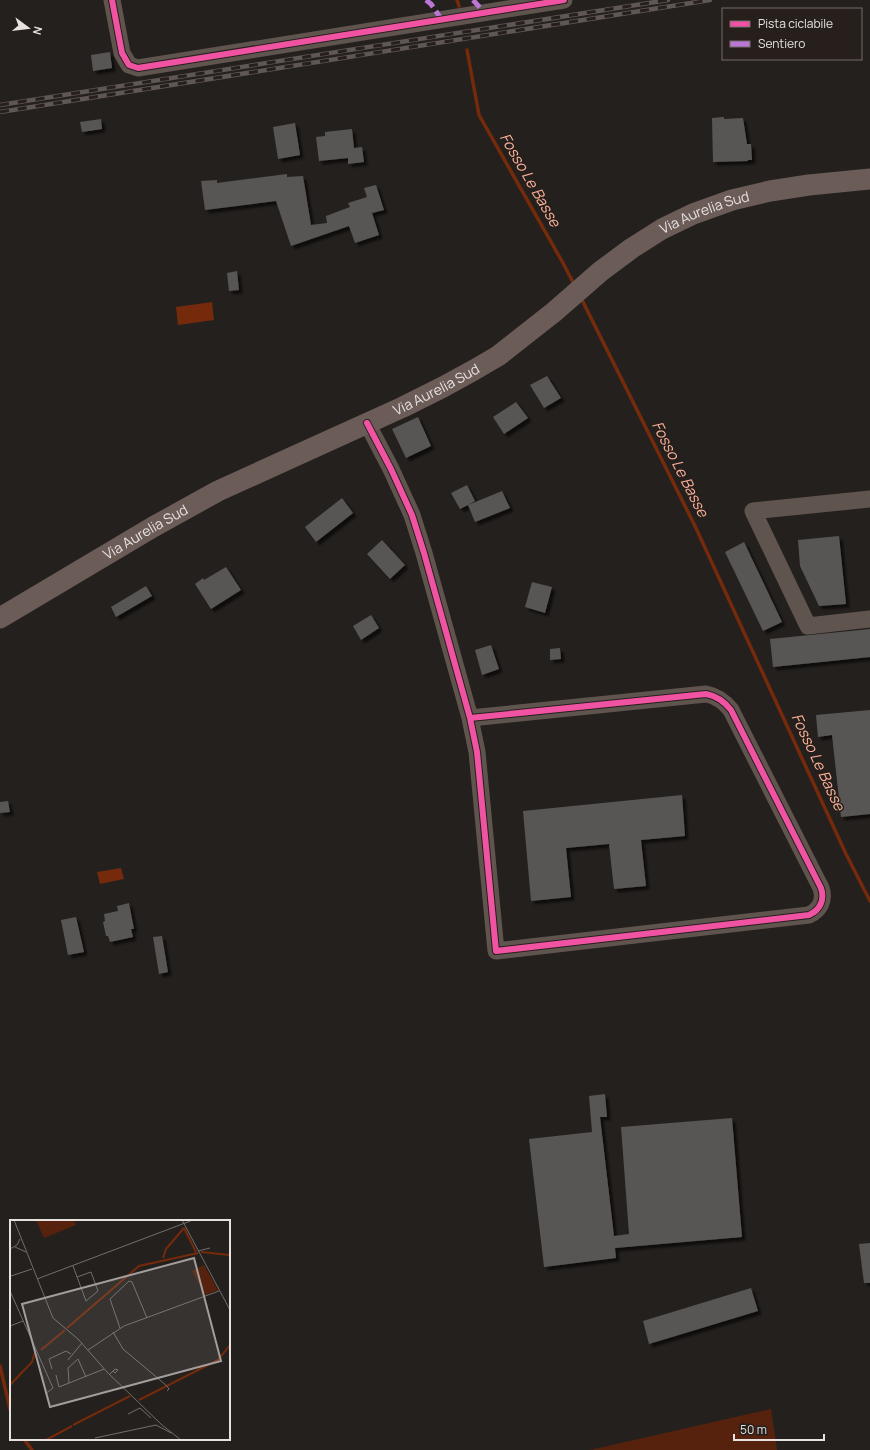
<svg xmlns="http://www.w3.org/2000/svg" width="870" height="1450" viewBox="0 0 870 1450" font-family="Manrope,sans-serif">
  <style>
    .green { fill: #56220e }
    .water { fill: #752a0b }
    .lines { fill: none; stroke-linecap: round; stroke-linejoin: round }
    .stream { stroke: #752a0b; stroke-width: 3.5 }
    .building { fill: #595554; filter: url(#shadow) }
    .minor { stroke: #60544f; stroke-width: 17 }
    .major { stroke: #6b5c58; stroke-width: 21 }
    .rail-casing { stroke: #5e5755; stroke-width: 4.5 }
    .rail { stroke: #261f1c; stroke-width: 3; stroke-dasharray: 9; stroke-linecap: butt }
    .quiet { stroke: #ba77d6; stroke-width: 5; stroke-dasharray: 10 5; stroke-linecap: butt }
    .cycleway-casing { stroke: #261f1c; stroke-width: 8 }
    .cycleway { stroke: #f153a3; stroke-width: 6 }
    .labels { text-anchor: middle; stroke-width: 3; stroke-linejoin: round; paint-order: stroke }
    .street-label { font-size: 14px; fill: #e7e2e0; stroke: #261f1c }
    .water-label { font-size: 15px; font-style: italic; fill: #f8b098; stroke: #261f1c }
    .inset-river { fill: none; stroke: #752a0b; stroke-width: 2 }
    .inset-road { fill: none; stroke: #726e6c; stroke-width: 1 }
    .view { fill: #a39e9c; fill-opacity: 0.15; stroke: #a39e9c; stroke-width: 2 }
    .inset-edge { fill: none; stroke: #e7e2e0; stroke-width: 2 }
  </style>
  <defs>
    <filter id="shadow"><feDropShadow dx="3.5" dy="3.5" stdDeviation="1" flood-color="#0009"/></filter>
  </defs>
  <rect width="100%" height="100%" fill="#24201e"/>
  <path class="green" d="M771,1409L777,1450H590Z"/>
  <g class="water">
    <path d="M212,302L214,320L178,325L176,307Z"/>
    <path d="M121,868L124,879L100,884L97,872Z"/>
  </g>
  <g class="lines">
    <g class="stream">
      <path d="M457,0L459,6"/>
      <path d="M467,50L479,115L563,263L575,286"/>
      <path d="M581,298L695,526L846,854L870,901"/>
      <path d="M0,1366L11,1413"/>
      <path d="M24,1439L32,1450"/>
    </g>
  </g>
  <g class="building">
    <path d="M110,52L112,68L93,71L91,55Z"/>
    <path d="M724,117V119L743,118L747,144H751L752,160H748V161L713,162L712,118Z"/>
    <path d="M101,119L102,129L82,132L80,122Z"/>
    <path d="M295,123L300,155L278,159L273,127Z"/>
    <path d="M352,129L354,148L362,147L364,162L348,164V158L319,161L316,137L325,136V132Z"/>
    <path d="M287,174V177L303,176L311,225L327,223L326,216L350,207L348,203L367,197L364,188L376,185L384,210L372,213L379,235L355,243L349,226L291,246L276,201L205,210L201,181L217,180V183Z"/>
    <path d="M237,271L239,290L229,291L227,273Z"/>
    <path d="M547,376L561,398L544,408L530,385Z"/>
    <path d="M516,402L528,418L504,434L493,417Z"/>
    <path d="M418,417L431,446L406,458L392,429Z"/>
    <path d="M467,485L475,501L468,505L502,491L510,508L475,522L468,505L460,509L451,493Z"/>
    <path d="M342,498L353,513L316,542L305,527Z"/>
    <path d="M839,536L846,604L819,606L800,566L798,540Z"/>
    <path d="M382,540L405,565L390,579L367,554Z"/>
    <path d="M744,542L782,622L763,631L725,552Z"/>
    <path d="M226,567L241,590L211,609L195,584L203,578L204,580Z"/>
    <path d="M532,582L552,587L545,613L525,607Z"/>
    <path d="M146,586L152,596L116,617L111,607Z"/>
    <path d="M371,615L379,628L361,640L353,626Z"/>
    <path d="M870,629V657L773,667L770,639Z"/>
    <path d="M491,645L499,669L482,675L475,650Z"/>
    <path d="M560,648L561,659L550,660V649Z"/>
    <path d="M870,710V814L841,817L832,735L818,737L816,715Z"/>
    <path d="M682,795L685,836L641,840L646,886L614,889L609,844L566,848L571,897L531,901L523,811Z"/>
    <path d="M8,801L10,812L0,813V802Z"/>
    <path d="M129,903L134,929H131L133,937L110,942L108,936H106L103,922L105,921L104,914L118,911L117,906Z"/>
    <path d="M76,917L84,952L68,955L61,920Z"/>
    <path d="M162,936L168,972L159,974L153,937Z"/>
    <path d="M605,1094L607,1117H600L614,1236L629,1234L621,1127L732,1118L742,1237L615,1248L616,1258L544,1267L529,1139L592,1132L589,1096Z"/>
    <path d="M870,1243V1283H864L859,1244Z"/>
    <path d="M751,1288L758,1311L649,1344L643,1321Z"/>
  </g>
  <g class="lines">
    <g class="minor">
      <path d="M112,0L122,53L129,65L138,68L564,0"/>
      <path d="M367,423L391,469L412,515L424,553L470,718L477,752L496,951L809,915C820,910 825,900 821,888L731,710C724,701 717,696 706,694L470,718"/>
      <path d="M870,499L753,511L808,626L870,619"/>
    </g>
    <path class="major" id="s1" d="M0,618L153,527L218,491L403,407L443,387L474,370L498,356L554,312L601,271L632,248L662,229L693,214L732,200L770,191L809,185L870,179"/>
    <g class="rail-casing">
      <g id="rail">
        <path d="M0,105L668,0"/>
        <path d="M0,112L710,0"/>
      </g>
    </g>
    <use href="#rail" class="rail"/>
    <g class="quiet">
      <path d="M426,0L431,4L442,20"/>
      <path d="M473,0L485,13"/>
    </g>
    <g class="cycleway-casing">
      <g id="cycleway">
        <path d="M112,0L122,53L129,65L138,68L564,0"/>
        <path d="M367,423L391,469L412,515L424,553L470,718L477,752L496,951L809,915C820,910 825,900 821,888L731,710C724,701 717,696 706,694L470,718"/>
      </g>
    </g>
    <use href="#cycleway" class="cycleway"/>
  </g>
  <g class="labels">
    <g class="street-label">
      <text dy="5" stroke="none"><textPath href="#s1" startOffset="817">Via Aurelia Sud</textPath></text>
      <text dy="5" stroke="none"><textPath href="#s1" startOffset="493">Via Aurelia Sud</textPath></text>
      <text dy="5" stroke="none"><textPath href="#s1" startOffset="169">Via Aurelia Sud</textPath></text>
    </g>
    <g class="water-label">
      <text transform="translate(530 180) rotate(60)" y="5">Fosso Le Basse</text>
      <text transform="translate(680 469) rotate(63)" y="5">Fosso Le Basse</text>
      <text transform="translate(818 762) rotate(65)" y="5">Fosso Le Basse</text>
    </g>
  </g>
  <g transform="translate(10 1220)">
    <rect width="220" height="220" fill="#24201e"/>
    <path d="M26,0H64L66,5L34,18ZM194,45L208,70L195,75L182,51Z" fill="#56220e"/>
    <path class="inset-river" d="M174,8L186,32M191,32L220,35M153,38L156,29L174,8M57,108L129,46L188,33M31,130L55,110M0,165L22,142L25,132M129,180L208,140L220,125M63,205L120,176M36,220L62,206"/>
    <path class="inset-road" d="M4,0L43,98L68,119L97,152L152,205L171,220M172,0L220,90M5,27L16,32M0,29L7,25L10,19M188,31L200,28M63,46L76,81L88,71L81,52L67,57M1,56L22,49M27,59L183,0M0,71L43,168L35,174M0,106L13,101M110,108L100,79L119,61L122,62L137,98M103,112L113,129L157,166L159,169L157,171M78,130L114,106L209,71M58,140L72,123M42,149L39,139L56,131L61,134M100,154L105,149L108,150L105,153L103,151M46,155L49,167L94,149M59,163L58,148L68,139L76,157M118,194L130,188L141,198M85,218L146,205L161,213"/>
    <path class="view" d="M184,38L211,141L40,187L12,84Z"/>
    <rect width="220" height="220" class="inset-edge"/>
  </g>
  <rect x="722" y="8" width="140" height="52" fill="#261f1c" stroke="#736d6a"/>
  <rect x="730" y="21" width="20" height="6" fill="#f153a3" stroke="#736d6a"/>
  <text x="758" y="28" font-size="12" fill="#e7e2e0">Pista ciclabile</text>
  <rect x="730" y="41" width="20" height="6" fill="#ba77d6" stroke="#736d6a"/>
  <text x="758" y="48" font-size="12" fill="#e7e2e0">Sentiero</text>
  <g transform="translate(28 28) rotate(105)" stroke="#261f1c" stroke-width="3" paint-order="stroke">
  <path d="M0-3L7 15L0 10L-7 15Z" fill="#e7e2e0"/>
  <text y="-6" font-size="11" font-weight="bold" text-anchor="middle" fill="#e7e2e0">N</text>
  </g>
  <path d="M734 1434v6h90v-6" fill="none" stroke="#e7e2e0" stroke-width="2"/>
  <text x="740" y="1434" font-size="12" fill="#e7e2e0" stroke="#261f1c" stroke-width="3" paint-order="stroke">50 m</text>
</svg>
